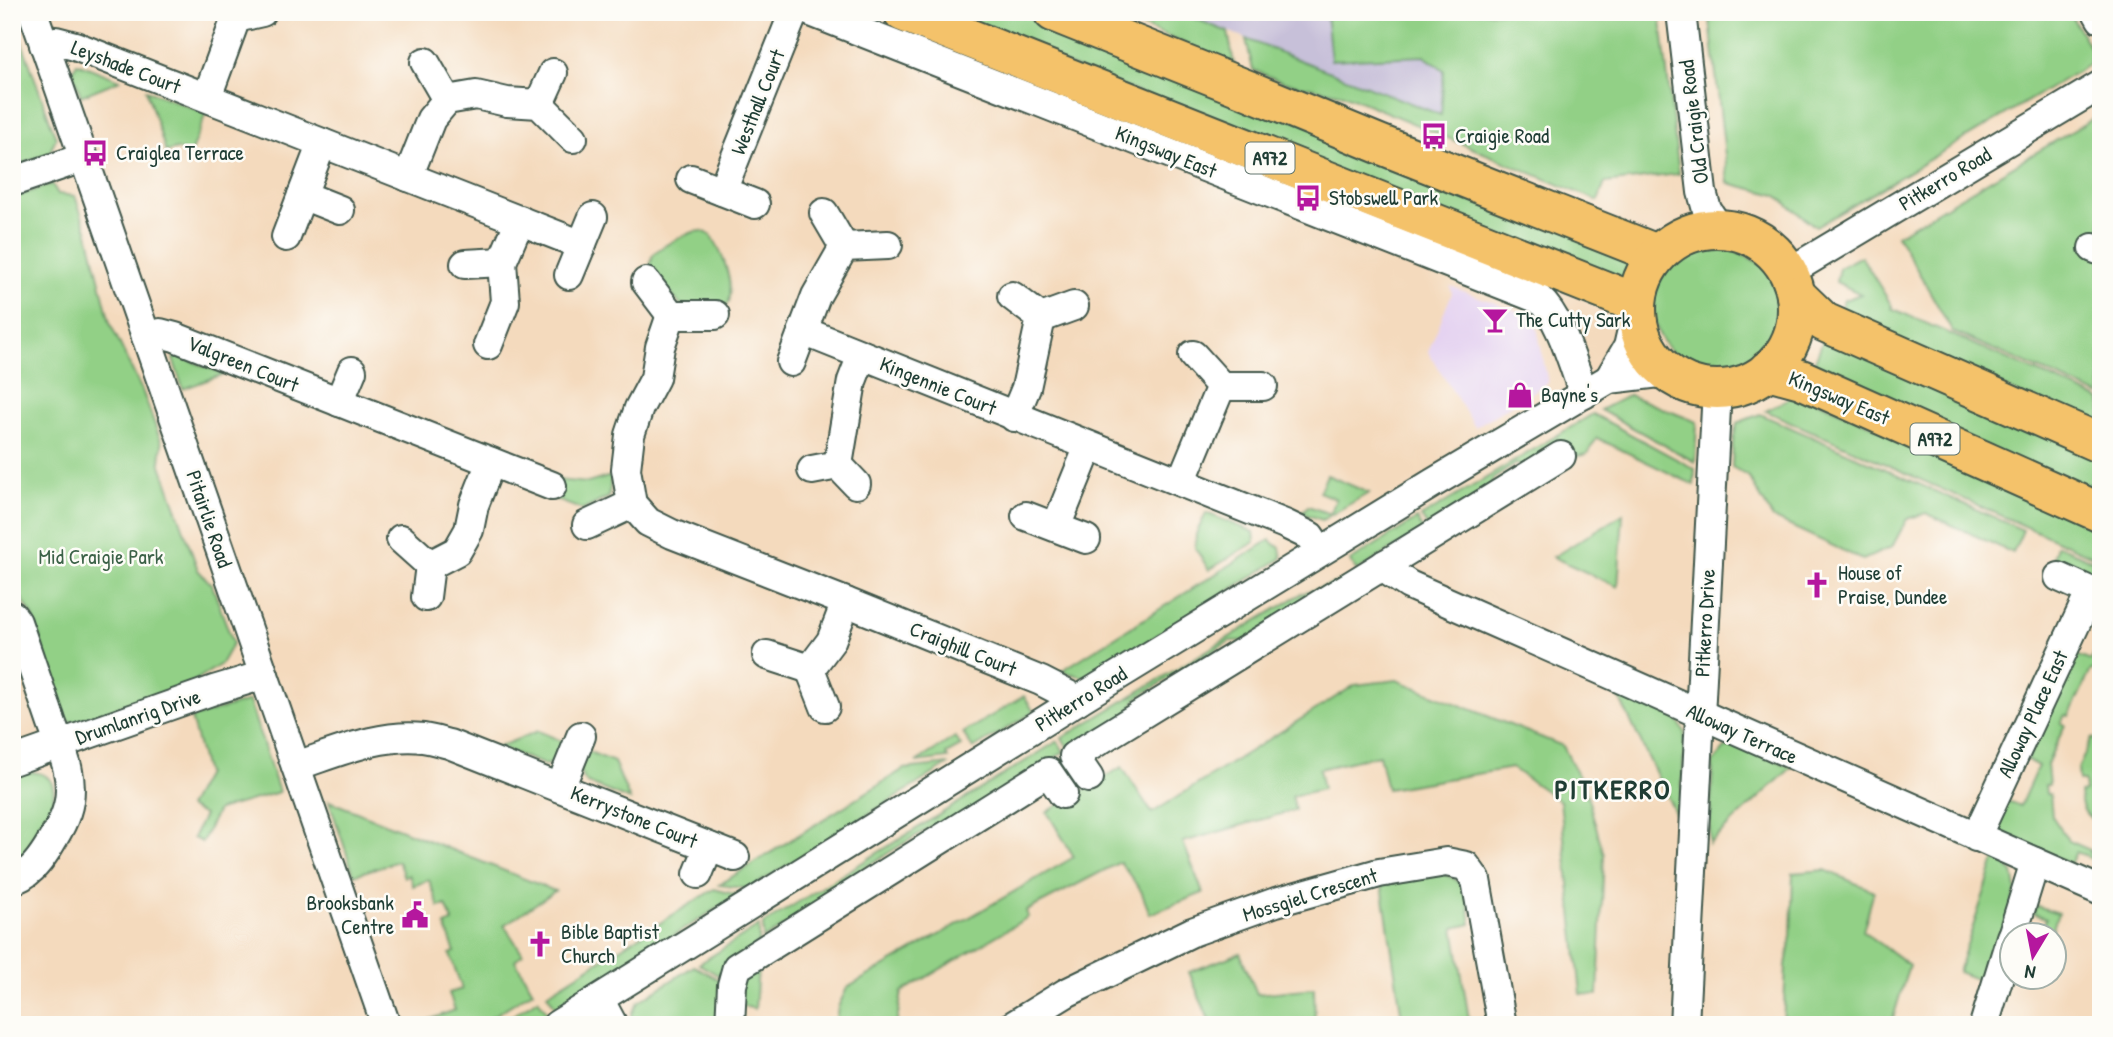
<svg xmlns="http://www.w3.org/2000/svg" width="2113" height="1037" viewBox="0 0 2113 1037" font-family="'Patrick Hand',sans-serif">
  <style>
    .built { fill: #e5d3f1 }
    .industrial { fill: #c7c0d9 }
    .green { fill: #92d086; stroke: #58865d; stroke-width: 2 }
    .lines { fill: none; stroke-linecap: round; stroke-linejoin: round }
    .minor-casing { stroke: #3f5549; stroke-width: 32 }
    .highway-casing { stroke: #3f5549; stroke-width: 42 }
    .minor { stroke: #fff; stroke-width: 28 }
    .highway { stroke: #f4c26a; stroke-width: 38 }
    .labels { text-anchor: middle; stroke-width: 5; stroke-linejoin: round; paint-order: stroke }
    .shield { fill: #fdfcf7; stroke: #62766e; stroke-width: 2 }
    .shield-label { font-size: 19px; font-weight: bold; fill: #1f3d34 }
    .street-label { font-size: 21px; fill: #1f3d34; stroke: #fdfcf7 }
    .poi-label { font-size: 21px; fill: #1f3d34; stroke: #fdfcf7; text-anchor: start }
    .park-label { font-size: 21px; fill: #3c6248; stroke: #fdfcf7 }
    .district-label { font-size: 28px; font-weight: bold; letter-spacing: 2px; fill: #1f3d34; stroke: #fdfcf7 }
  </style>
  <rect width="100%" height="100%" fill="#fdfcf7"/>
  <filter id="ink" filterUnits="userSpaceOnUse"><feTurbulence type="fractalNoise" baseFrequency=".0143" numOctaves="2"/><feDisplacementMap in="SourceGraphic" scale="14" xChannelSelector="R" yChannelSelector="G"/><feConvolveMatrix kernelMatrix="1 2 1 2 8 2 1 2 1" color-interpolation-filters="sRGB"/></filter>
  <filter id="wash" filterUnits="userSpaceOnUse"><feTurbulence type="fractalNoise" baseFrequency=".00686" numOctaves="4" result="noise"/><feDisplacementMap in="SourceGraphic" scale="28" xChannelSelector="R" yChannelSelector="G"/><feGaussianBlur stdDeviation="1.57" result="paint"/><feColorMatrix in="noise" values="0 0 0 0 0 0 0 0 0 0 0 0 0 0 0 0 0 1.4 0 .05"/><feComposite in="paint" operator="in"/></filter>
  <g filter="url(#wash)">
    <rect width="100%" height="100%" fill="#f4dabd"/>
    <path class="built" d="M1450,286L1535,318L1548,383L1475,427L1428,352L1452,293Z"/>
    <path class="industrial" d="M1179,12H1326L1331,60L1424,56L1445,70L1441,115Z"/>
    <g class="green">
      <path d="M936,12H1024L1635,255L1623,285Z"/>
      <path d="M1147,12H1179L1228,32L1234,64L1134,23Z"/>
      <path d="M1326,12H1660L1679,174L1605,183L1598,201L1343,94L1283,82L1253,70L1246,39L1441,115L1444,70L1424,56L1331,60Z"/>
      <path d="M1709,12H2069L2092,51L2090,64L1816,227L1776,195L1728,183Z"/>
      <path d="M12,14L56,138L49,154L12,167Z"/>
      <path d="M77,63L120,80L81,96L72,71Z"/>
      <path d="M146,90L206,113L190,154L177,149L166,152Z"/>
      <path d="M2101,114V396L1953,332L1897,235Z"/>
      <path d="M52,184L58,194L75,196L88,233L110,323L143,393L162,444L160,462L198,570L212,585L233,643L221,664L193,682L74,722L66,721L33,616L20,596L12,592V198Z"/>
      <path d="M697,231C699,231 705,232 707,233C721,241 736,290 728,304L723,307L681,305L650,272C650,266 650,259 654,254C661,246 686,234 697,231Z"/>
      <path d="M1719,245C1732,250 1756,259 1767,269C1789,289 1778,334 1759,352C1748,362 1735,368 1721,369C1640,375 1623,253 1719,245Z"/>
      <path d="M1861,256L1892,306L1891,308L2101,400V430L1839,314L1844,300L1861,294L1836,282L1839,268Z"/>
      <path d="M1825,335L2101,457V498L1812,369Z"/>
      <path d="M177,355L224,374L183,389L173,359Z"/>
      <path d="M1798,393L2101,526V560L1766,411Z"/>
      <path d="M1629,395L1697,422L1695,462L1600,410Z"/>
      <path d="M1593,414L1695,469L1694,485L1597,438L1587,454L1525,467L1516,464L1493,479L1490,489L1428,527L1421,517Z"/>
      <path d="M1760,414L2023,530L2013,553L1926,513L1907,519L1892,547L1863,560L1773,518L1748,476L1732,467L1733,440L1737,423Z"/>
      <path d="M1327,475L1369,493L1322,520L1301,513L1308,506L1330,514L1336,499L1319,492Z"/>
      <path d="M611,476L609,497L583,510L551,498L557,480L588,483Z"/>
      <path d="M1206,513L1254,532L1255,542L1209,570L1195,548L1196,534Z"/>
      <path d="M1623,514L1618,587L1553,557Z"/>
      <path d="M1417,519L1423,530L1357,571L1350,561Z"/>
      <path d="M1270,540L1280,548L1282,558L1088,678L1061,671Z"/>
      <path d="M2057,545L2101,564V586L2050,571Z"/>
      <path d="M1342,581L1244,641H1230L1137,698L1127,715L1069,749L1062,738L1301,594Z"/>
      <path d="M2101,639V664L2094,670H2091L2069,716L2065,715L2061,723L2065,725L2047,764L2049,785H2045L2046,794H2050L2052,816L2060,828L2069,841L2090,850L2089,853L2096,856L2098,853L2101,855V863L2076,852L2070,864L2001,834L1998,824L2008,801L2020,806L2038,766L2027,760L2076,655L2091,661Z"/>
      <path d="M1397,680L1563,746L1586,791L1604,855L1598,995L1581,994L1560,801L1512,768L1387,789L1379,755L1319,769L1323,789L1292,796L1295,810L1183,842L1203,893L1150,914L1141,891L1120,862L1026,911L1028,917L902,992L896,1025H835L838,1007L847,988L1074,857L1047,812L1122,767L1152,813L1355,685Z"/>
      <path d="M1615,689L1673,714L1685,732L1680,823Z"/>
      <path d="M1024,696L1034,712L973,749L963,733Z"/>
      <path d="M249,701L279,792L218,810L202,842L193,838L204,815L188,807L206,774L191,718Z"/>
      <path d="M538,731L567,743L559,762L545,765L498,747Z"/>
      <path d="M2101,731V824C2085,817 2081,809 2080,793L2085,792L2084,781H2079L2078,769L2092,738L2097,740Z"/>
      <path d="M955,737L961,746L946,754L948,758L916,762Z"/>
      <path d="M1058,741L1064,752L953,822L937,823L846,879L836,895L763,939V924Z"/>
      <path d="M1741,745L1792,767L1709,844L1713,762L1725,748Z"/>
      <path d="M587,751L614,762L630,800L587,783L579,771Z"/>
      <path d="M949,764L749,889L719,885L904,769Z"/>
      <path d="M28,772C83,771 36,849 12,863V776Z"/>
      <path d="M329,801L555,891L504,925L523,954L515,960L533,991L479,1025H416L455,1010L449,993L462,989L450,954L455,952L445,925L453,922L446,905L439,907L429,880L413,886L409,875L404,877L398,861L354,875Z"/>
      <path d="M1996,857L2013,872L2016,890L1986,983L1958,972Z"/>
      <path d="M1825,870L1874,891L1863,931L1909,965L1891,1025H1783L1786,965L1791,936L1793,873Z"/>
      <path d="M1444,874C1471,883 1467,900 1471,924L1454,928L1470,1025H1403L1382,885Z"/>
      <path d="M714,889L738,895L557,1009L547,994Z"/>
      <path d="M2036,906L2058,913L2051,935H2041L2046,918L2034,914Z"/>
      <path d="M759,926V942L725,979L699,964Z"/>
      <path d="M1240,953L1257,994L1314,988L1315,1025H1206L1210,1022L1189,972Z"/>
      <path d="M694,966L725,983L723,1025H632V1014L638,1002Z"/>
      <path d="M758,968L755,1009L740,1005L741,976Z"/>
      <path d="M538,999L548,1014L531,1025H498Z"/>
    </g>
  </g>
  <g filter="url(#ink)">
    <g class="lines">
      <g class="minor-casing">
        <g id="minor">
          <path d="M33,12L386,1025"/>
          <path d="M811,12L1539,299C1561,318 1573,366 1584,394"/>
          <path d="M1681,12L1702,192L1707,210L1719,228"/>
          <path d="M2097,12L2101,19"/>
          <path d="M44,45L56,41L75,46L582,245"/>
          <path d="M425,62L447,100"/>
          <path d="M207,97L236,18L262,12"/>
          <path d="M539,104L553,73"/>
          <path d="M408,177L431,119L447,100L476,95L507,102L539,104L573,138"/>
          <path d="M691,179L755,204"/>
          <path d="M12,182L82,158"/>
          <path d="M722,191L794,12"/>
          <path d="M302,195L340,210"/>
          <path d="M824,213L844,247"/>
          <path d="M286,237L322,143"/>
          <path d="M2093,248L2101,251"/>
          <path d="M465,264L502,262"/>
          <path d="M1789,272L2101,85"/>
          <path d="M569,275L593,217"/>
          <path d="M646,282L671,315"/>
          <path d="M1012,296L1041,318L1026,388L1014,417"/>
          <path d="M715,315H671L660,347L655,378L639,408L630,435L626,469L632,504L648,522L672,534L846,602L1041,681L1078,700"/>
          <path d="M1041,318L1074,306"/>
          <path d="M803,331L1285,524L1310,536L1320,551"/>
          <path d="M146,337L160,333L175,337L552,486"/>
          <path d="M488,345L505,302L502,262L520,220"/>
          <path d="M791,362L816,296L844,247L888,245"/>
          <path d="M1609,379L1628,347L1636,312"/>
          <path d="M1221,386H1263"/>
          <path d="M339,402L352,371"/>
          <path d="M838,465L852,381L862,355"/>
          <path d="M812,470L838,465L856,484"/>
          <path d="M1181,482L1221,386L1193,355"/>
          <path d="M1026,516L1086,539"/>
          <path d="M587,525L632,504"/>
          <path d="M1056,527L1089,446"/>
          <path d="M401,539L430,565L457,551L469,530L474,505L491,462"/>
          <path d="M1385,564L1391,573L1409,585L2035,862L2012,936"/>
          <path d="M2059,577L2101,596"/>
          <path d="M426,597L430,565"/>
          <path d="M12,615L17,622C28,654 39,686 50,718C59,746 74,771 69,801C66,819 56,834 47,849C38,863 28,876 12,880"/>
          <path d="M767,655L810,669"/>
          <path d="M825,707L810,669L831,641L846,602"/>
          <path d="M12,761L214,690L264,675"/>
          <path d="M296,766C336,753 380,733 423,738C431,739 441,742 449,744L735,857"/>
          <path d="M1089,778L1074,756L1561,456"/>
          <path d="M560,788L581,736"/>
          <path d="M1976,837L2091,591"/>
          <path d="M2035,862L2101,891"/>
          <path d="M698,874L709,847"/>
          <path d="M599,999L613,1025"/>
          <path d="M557,1025L1078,700L1433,483L1609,379L1668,372"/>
          <path d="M730,1025L732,985L737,967L1048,772L1063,794"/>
          <path d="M1014,1025L1066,993L1192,932L1276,902L1379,873L1446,862L1466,866L1476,880L1502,1025"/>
          <path d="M1684,1025L1717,389"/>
          <path d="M1984,1025L2011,937"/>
        </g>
      </g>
      <g class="highway-casing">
        <g id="highway">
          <path d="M903,12L1636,303"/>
          <path d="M1053,12L1248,90L1379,144L1657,254"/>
          <circle cx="1717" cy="309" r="80"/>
          <path d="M1796,295L1824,322L2101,444"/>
          <path d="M1768,370L1801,379L2101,513"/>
        </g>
      </g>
      <use href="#minor" class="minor"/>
      <use href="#highway" class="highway"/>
    </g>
  </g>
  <defs>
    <g id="bus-bare" transform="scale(2.1)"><path d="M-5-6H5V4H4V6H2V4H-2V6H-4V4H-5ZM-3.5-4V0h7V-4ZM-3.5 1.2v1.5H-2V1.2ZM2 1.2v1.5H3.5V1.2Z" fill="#b5179e" stroke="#fdfcf7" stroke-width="2.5" paint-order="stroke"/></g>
    <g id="bar-bare" transform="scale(2.1)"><path d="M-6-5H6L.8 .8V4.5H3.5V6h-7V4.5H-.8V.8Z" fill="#b5179e" stroke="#fdfcf7" stroke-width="2.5" paint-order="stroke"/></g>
    <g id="shop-bare" transform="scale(2.1)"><path d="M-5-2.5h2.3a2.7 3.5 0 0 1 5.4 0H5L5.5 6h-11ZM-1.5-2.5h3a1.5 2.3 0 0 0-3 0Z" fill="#b5179e" stroke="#fdfcf7" stroke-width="2.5" paint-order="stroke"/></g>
    <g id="church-bare" transform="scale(2.1)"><path d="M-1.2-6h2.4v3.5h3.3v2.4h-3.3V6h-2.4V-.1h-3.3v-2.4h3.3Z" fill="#b5179e" stroke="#fdfcf7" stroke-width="2.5" paint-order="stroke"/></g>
    <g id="civic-bare" transform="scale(2.1)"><path d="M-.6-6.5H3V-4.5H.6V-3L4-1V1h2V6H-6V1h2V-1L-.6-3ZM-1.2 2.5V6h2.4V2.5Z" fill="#b5179e" stroke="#fdfcf7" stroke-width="2.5" paint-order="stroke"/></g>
  </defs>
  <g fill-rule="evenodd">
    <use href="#bus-bare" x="1434" y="136"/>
    <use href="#bus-bare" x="95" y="153"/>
    <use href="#bus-bare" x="1308" y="198"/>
    <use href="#bar-bare" x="1495" y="320"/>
    <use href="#shop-bare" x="1520" y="395"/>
    <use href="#church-bare" x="1817" y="585"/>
    <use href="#civic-bare" x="415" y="915"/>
    <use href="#church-bare" x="540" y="944"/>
  </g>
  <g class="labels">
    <g class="shield">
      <rect x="1245.5" y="142.5" width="49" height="31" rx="5"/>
      <rect x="1910.5" y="423.5" width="49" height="31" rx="5"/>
    </g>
    <g class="shield-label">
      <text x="1270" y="165">A972</text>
      <text x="1935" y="446">A972</text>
    </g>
    <g class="street-label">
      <text transform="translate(126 67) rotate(21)" y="7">Leyshade Court</text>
      <text transform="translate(758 102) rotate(-68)" y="7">Westhall Court</text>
      <text transform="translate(1694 122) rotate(-97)" y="7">Old Craigie Road</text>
      <text transform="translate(1166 152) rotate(22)" y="7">Kingsway East</text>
      <text transform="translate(1945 179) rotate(-31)" y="7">Pitkerro Road</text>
      <text transform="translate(243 364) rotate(22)" y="7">Valgreen Court</text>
      <text transform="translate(938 386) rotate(22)" y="7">Kingennie Court</text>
      <text transform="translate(1839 398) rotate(23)" y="7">Kingsway East</text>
      <text transform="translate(209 519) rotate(71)" y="7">Pitairlie Road</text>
      <text transform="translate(1705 623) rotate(-87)" y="7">Pitkerro Drive</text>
      <text transform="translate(963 649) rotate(22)" y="7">Craighill Court</text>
      <text transform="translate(1081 699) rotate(-32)" y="7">Pitkerro Road</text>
      <text transform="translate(2033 714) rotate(-65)" y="7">Alloway Place East</text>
      <text transform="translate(138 717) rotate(-19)" y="7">Drumlanrig Drive</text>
      <text transform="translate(1742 734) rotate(24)" y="7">Alloway Terrace</text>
      <text transform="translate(634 817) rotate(22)" y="7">Kerrystone Court</text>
      <text transform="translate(1310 895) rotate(-17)" y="7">Mossgiel Crescent</text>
    </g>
    <g class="poi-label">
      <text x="1455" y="143">Craigie Road</text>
      <text x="116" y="160">Craiglea Terrace</text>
      <text x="1329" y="205">Stobswell Park</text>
      <text x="1516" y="327">The Cutty Sark</text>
      <text x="1541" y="402">Bayne's</text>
      <text x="1838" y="580">House of<tspan x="1838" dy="24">Praise, Dundee</tspan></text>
      <text x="394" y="910" text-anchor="end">Brooksbank<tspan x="394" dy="24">Centre</tspan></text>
      <text x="561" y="939">Bible Baptist<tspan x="561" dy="24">Church</tspan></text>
    </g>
    <g class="park-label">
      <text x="101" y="564">Mid Craigie Park</text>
    </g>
    <g class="district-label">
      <text x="1613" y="799">PITKERRO</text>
    </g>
  </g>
  <rect width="2113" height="1037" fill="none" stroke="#fdfcf7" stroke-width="42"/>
  <g transform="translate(2033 956) rotate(190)"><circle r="33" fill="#fdfcf7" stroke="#a4b0a9" stroke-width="2"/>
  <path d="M0-5L12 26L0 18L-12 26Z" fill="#b5179e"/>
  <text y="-10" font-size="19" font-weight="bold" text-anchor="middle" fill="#1f3d34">N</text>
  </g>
</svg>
